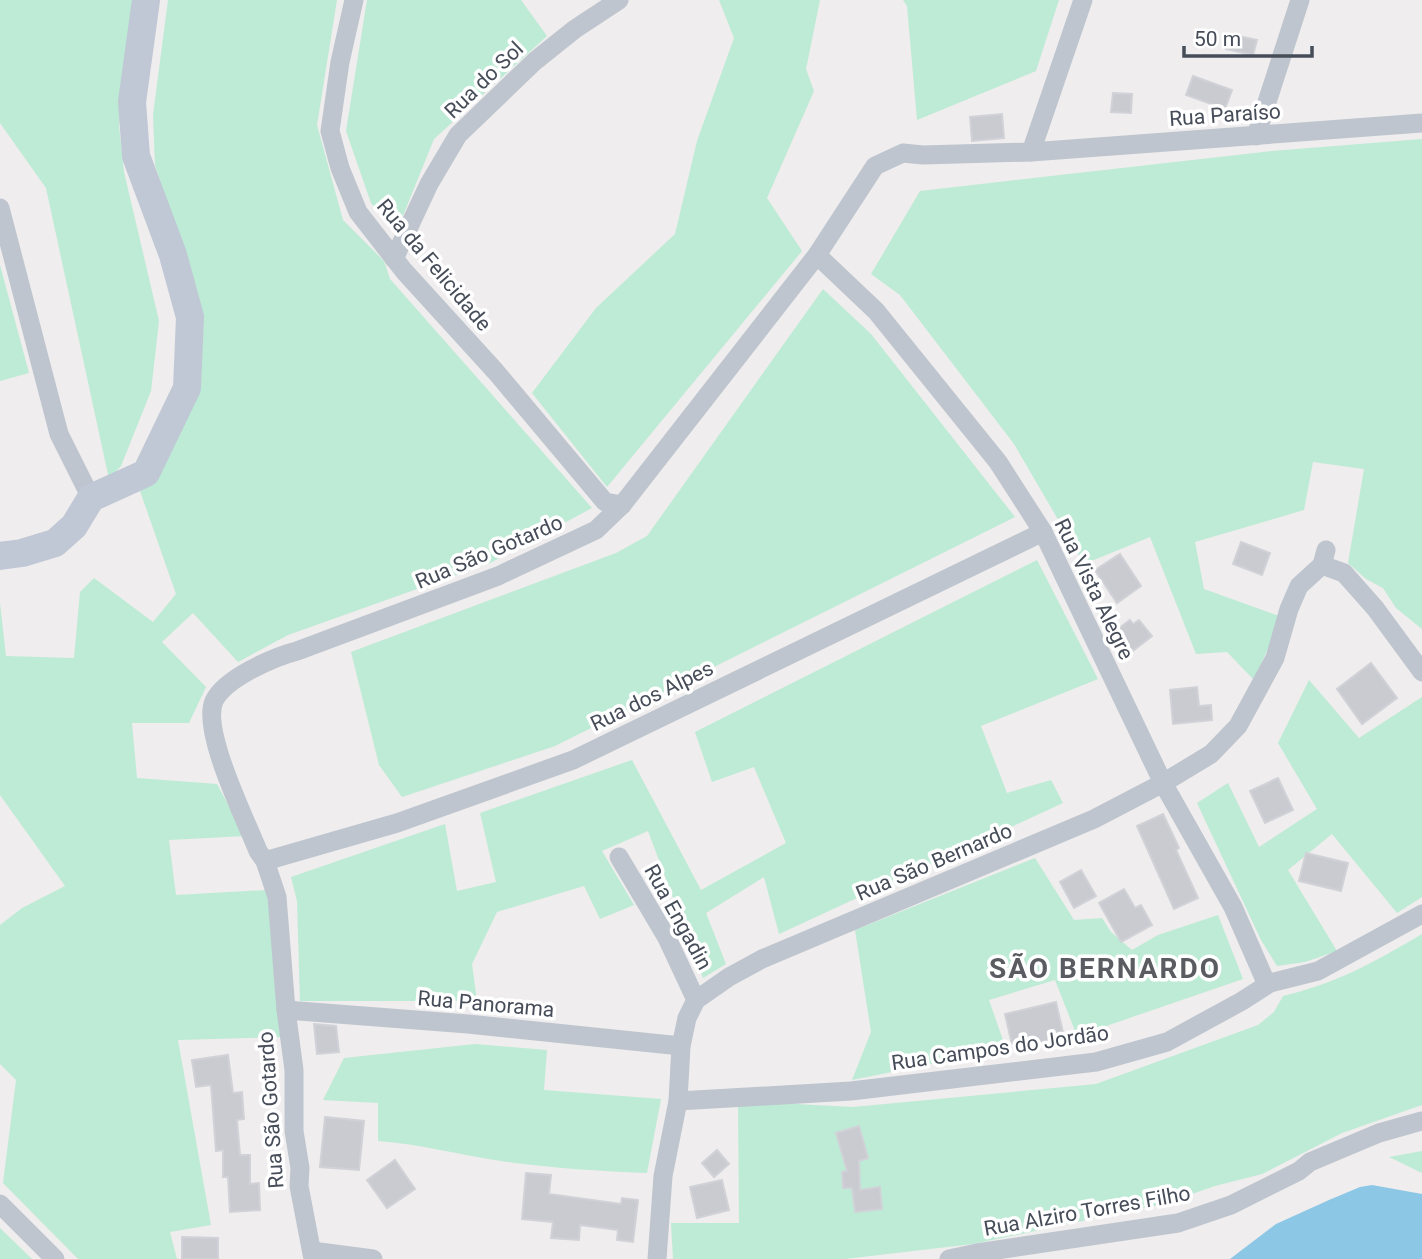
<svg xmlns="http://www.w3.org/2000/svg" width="1422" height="1259" viewBox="0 0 1422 1259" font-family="Roboto,sans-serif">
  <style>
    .green { fill: #bdebd5 }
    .water { fill: #8cc7e6 }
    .building { fill: #cacbd1; stroke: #d1d2d8; stroke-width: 2 }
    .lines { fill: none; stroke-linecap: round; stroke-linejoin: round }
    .street { stroke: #bec5ce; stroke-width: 19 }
    .secondary { stroke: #c0c7d5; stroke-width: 28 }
    .labels { text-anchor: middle; stroke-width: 7; stroke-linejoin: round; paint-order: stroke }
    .street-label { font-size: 21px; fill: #464d59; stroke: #fff }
    .district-label { font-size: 28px; font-weight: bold; letter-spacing: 2px; fill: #5a5c61; stroke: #fff }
  </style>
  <rect width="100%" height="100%" fill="#efeded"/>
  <g class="green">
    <path d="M0,0H136L119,126L124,172L159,321L151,391L121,466L109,479L46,188L0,123Z"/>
    <path d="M168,0H337L317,125L343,220L384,261L390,279L592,508L490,563L288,635L238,662L193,613L162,642L206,687L189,723H132L137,778L217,784L245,836L169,840L176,895L267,890L282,1037L178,1040L211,1225L170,1232L177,1259H78L3,1183L16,1080L0,1064V925L22,908L65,886L0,795V603L6,656L74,658L80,592L94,578L153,622L176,594L140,491L195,391L182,248L155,165L153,115Z"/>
    <path d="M367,0H521L547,36L434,139L396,233L371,203L346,131Z"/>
    <path d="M719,0H820L806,69L814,91L767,198L802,251L607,487L532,393L596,308L675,234L697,141L734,38Z"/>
    <path d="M903,0H1059L1036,71L917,120L907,6Z"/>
    <path d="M1422,139V629L1396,608L1383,588L1366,579L1348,563L1364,469L1313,462L1304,510L1195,542L1204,589L1282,617L1254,680L1227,652L1196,654L1150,537L1084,564L1014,444L900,295L871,274L920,191L1272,151Z"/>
    <path d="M0,265L29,373L0,381Z"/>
    <path d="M823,289L871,334L1015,517L555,746L402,797L379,765L351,652L616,553L647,536Z"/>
    <path d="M1037,560L1098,679L981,726L1007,793L1051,780L1063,803L779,934L764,877L706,913L726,964L703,978L648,831L602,851L634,905L600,919L584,886L497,912L472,964L477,1001H300L297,901L291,877L445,824L457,891L496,882L480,813L632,760L701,890L786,843L754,767L712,782L695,732Z"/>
    <path d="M1309,680L1359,738L1422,697V897L1397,913L1332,834L1288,870L1337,951L1305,962L1277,966L1261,940L1197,803L1228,783L1259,847L1317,809L1278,743Z"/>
    <path d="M1035,858L1074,920L1102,918L1111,932L1132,950L1158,935L1218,915L1243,979L1077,1036L1055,980L989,1000L1006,1049L852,1080L871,1032L855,930Z"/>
    <path d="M1422,934V1105L1342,1133L1262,1174L1215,1186L1163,1204L973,1244L845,1259H673L671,1223H739L738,1101L853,1107L1096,1084L1258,1025L1274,1012L1283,996C1338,983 1374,962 1422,934Z"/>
    <path d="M475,1044L547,1050L544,1090L661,1099L647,1173C598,1171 550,1168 501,1161C460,1155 420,1144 378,1141V1103L323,1100L344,1058Z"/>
    <path d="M1422,1151V1173L1389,1157Z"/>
    <path d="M0,1228L32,1259H0Z"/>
  </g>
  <path class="water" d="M1372,1185L1422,1194V1259H1230L1276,1224L1329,1200L1360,1187Z"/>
  <g class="building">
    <path d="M1229,34L1257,40L1253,55L1226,49Z"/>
    <path d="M1193,76L1232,90L1225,109L1186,95Z"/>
    <path d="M1113,93L1132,94L1131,113L1111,112Z"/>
    <path d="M1002,114L1004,138L972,141L970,117Z"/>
    <path d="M1241,542L1270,553L1262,575L1233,564Z"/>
    <path d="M1120,554L1141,586L1117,603L1095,570Z"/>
    <path d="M1130,620L1133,624L1139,620L1152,636L1130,653L1114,632Z"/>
    <path d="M1371,663L1397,698L1362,724L1337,689Z"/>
    <path d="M1197,687L1199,706L1211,705L1212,720L1173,724L1170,690Z"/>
    <path d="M1278,778L1293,810L1265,823L1250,791Z"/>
    <path d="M1163,814L1179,848L1176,850L1198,898L1174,909L1137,826Z"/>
    <path d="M1306,853L1348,863L1341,891L1299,881Z"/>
    <path d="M1081,870L1096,896L1074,908L1060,882Z"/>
    <path d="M1124,889L1135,908L1141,905L1152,925L1121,942L1099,903Z"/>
    <path d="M1056,1002L1064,1037L1013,1049L1005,1014Z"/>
    <path d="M314,1024L336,1026L339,1052L317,1054Z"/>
    <path d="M228,1055L233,1093L242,1092L244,1119L237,1120L240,1155H250V1184L259,1183L260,1210L230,1212L228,1177H223V1150L216,1151L211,1085L196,1087L192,1060Z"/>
    <path d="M325,1117L364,1121L359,1170L320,1167Z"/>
    <path d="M859,1126L868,1158L859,1161L860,1190L880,1187L882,1209L855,1212L852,1188H843L842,1172L847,1171L836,1133Z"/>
    <path d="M717,1150L729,1164L714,1177L702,1163Z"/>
    <path d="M395,1160L415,1189L387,1208L367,1180Z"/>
    <path d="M526,1173L551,1175L549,1194L621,1204L622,1198L638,1200L633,1242L617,1240L618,1230L580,1225L579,1240L551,1238L553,1222L522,1219Z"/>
    <path d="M722,1180L729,1210L697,1218L690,1187Z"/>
    <path d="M182,1237L218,1238V1259H182Z"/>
  </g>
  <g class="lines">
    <g class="street">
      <path d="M354,0L340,62L330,131L340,168L358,212L404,271L496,372L605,502L622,505"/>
      <path d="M1256,136L1300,0"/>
      <path d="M1031,152L1422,123"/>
      <path d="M0,208L59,434L91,498"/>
      <path d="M817,255L876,311L998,462L1043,532L1163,783L1233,907L1264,978L1270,983"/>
      <path d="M394,259L429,184L458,135L535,61L575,29L619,0"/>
      <path d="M1322,565L1344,573L1375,608L1422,672"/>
      <path d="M619,857L667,938L696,1000"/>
      <path d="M265,861L397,823L573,760L1043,532"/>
      <path d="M286,1010L468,1024L681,1046"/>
      <path d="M678,1101L851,1091L1096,1062L1167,1042L1242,1001L1270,983L1318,971L1422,914"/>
      <path d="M0,1204L55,1259"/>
      <path d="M312,1251L373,1259"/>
      <path d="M313,1259L299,1186L300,1168L294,1131V1070L286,1010L277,897L265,861L258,851C246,820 201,731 214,701C225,678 274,657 297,651L498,576L596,530L622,505L817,255L875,166L903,153L923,155L1031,152L1083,0"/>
      <path d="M657,1259L663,1176L678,1101L681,1046L687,1018L696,1000L729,977L762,959L1094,819L1163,783L1211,754L1238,726L1275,658L1289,609L1299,586L1322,565L1326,550"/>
      <path d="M949,1259L977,1253L1178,1223L1231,1205L1299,1171L1310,1162L1379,1133L1422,1121"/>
    </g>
    <path class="secondary" d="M0,556L22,553L55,543L74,526L91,498L146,473L187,388L190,317L173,255L136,156L132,102L146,0"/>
  </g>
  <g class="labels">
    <g class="street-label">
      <text transform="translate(484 80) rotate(-44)" y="7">Rua do Sol</text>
      <text transform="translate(1225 115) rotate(-4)" y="7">Rua Paraíso</text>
      <text transform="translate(434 265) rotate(50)" y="7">Rua da Felicidade</text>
      <text transform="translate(489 552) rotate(-23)" y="7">Rua São Gotardo</text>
      <text transform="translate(1094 589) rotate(64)" y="7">Rua Vista Alegre</text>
      <text transform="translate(652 696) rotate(-26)" y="7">Rua dos Alpes</text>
      <text transform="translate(934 862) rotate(-23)" y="7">Rua São Bernardo</text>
      <text transform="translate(678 917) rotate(61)" y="7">Rua Engadin</text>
      <text transform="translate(486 1004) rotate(5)" y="7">Rua Panorama</text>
      <text transform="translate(1000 1048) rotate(-8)" y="7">Rua Campos do Jordão</text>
      <text transform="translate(271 1110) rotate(-94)" y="7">Rua São Gotardo</text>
      <text transform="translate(1087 1211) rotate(-10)" y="7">Rua Alziro Torres Filho</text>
    </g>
    <g class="district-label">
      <text x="1105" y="978">SÃO BERNARDO</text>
    </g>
  </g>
  <path d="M1184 46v10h128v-10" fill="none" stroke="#464d59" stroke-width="3.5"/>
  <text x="1194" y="46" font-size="21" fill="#464d59" stroke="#ffffff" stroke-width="5" paint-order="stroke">50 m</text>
</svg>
